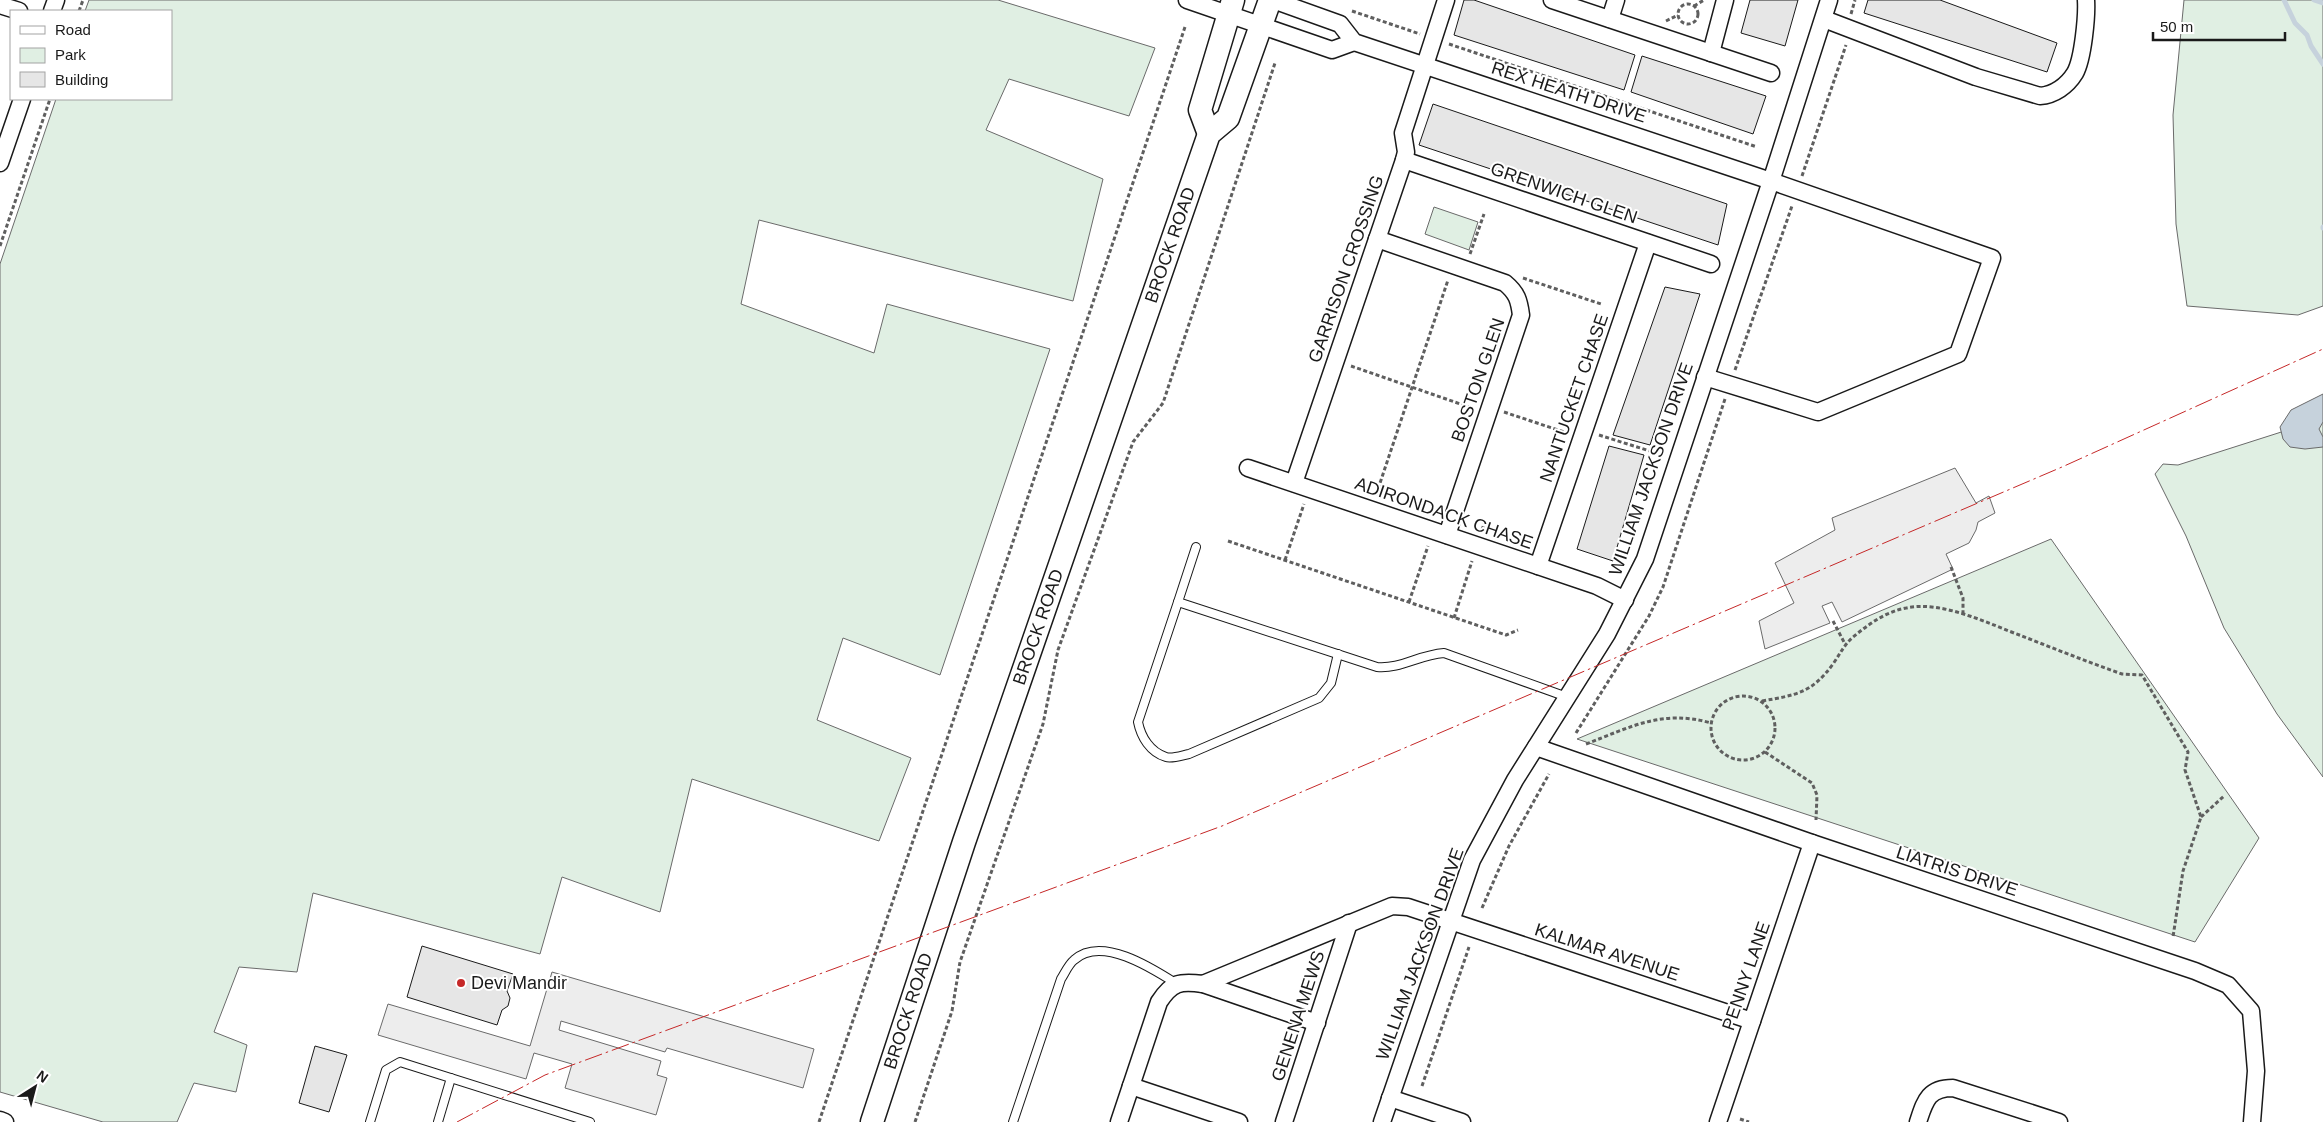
<svg xmlns="http://www.w3.org/2000/svg" width="2323" height="1122" viewBox="0 0 2323 1122" font-family="Helvetica,sans-serif">
  <style>
    .green { fill: #e0efe3; stroke: #6a6a6a }
    .parking { fill: #ededed; stroke: #6a6a6a }
    .water { fill: #c6d2dc; stroke: #6a6a6a }
    .lines { fill: none; stroke-linecap: round; stroke-linejoin: round }
    .stream { stroke: #c6d2dc; stroke-width: 5 }
    .building { fill: #e6e6e6; stroke: #1a1a1a }
    .service-casing { stroke: #1a1a1a; stroke-width: 10 }
    .minor-casing { stroke: #1a1a1a; stroke-width: 19 }
    .secondary-casing { stroke: #1a1a1a; stroke-width: 25 }
    .path { stroke: #5f5f5f; stroke-width: 3; stroke-dasharray: 4 2.5; stroke-linecap: butt }
    .service { stroke: #fff; stroke-width: 8 }
    .minor { stroke: #fff; stroke-width: 16 }
    .secondary { stroke: #fff; stroke-width: 22 }
    .power { stroke: #c62828; stroke-width: 1; stroke-dasharray: 18 4 2.5 4; stroke-linecap: butt }
    .poi-dot { fill: #c62828; stroke: #fff; stroke-width: 2 }
    .labels { text-anchor: middle; stroke-width: 4; stroke-linejoin: round; paint-order: stroke }
    .street-label { font-size: 18px; fill: #1a1a1a; stroke: #fff }
    .poi-label { font-size: 18px; fill: #1a1a1a; stroke: #fff; text-anchor: start }
  </style>
  <rect width="100%" height="100%" fill="#fff"/>
  <g class="green">
    <path d="M89,0H998L1155,48L1129,116L1009,79L986,130L1103,179L1073,301L759,220L741,304L874,353L887,304L1050,349L940,675L843,638L817,720L911,758L879,841L692,779L660,912L562,877L540,954L313,893L297,972L239,967L214,1032L247,1045L236,1092L194,1083L177,1122H103L0,1092V264L56,99H171V11H85Z"/>
    <path d="M2184,0H2323V306L2298,315L2187,306L2176,224L2173,115Z"/>
    <path d="M1434,207L1478,222L1469,250L1425,234Z"/>
    <path d="M2323,403V777L2277,714L2224,628L2186,536L2155,474L2163,464L2178,465L2297,427Z"/>
    <path d="M2051,539L2259,838L2195,942L1577,739Z"/>
  </g>
  <g class="parking">
    <path d="M1955,468L1976,503L1989,496L1995,513L1978,522L1976,530L1969,543L1946,554L1953,569L1842,622L1832,602L1822,606L1830,623L1765,649L1759,621L1794,603L1775,563L1835,530L1832,518Z"/>
    <path d="M552,972L814,1049L803,1088L667,1048L665,1052L561,1021L559,1030L661,1061L657,1075L667,1078L656,1115L565,1088L572,1064L534,1053L526,1079L378,1035L388,1004L530,1046Z"/>
  </g>
  <path class="water" d="M2323,394V422L2319,429L2323,437V447L2305,449L2290,447L2283,439L2280,427L2291,410Z"/>
  <g class="lines">
    <g class="stream">
      <path d="M2284,0L2295,23L2307,35L2311,46L2323,64"/>
      <path d="M2314,0L2323,3"/>
      <path d="M2323,227V228"/>
    </g>
  </g>
  <g class="building">
    <path d="M1464,0H1474L1635,55L1624,90L1454,35Z"/>
    <path d="M1750,0H1798L1785,46L1741,33Z"/>
    <path d="M1868,0H1940L2057,43L2047,72L1864,13Z"/>
    <path d="M1642,56L1766,96L1753,134L1631,92Z"/>
    <path d="M1433,104L1727,204L1718,245L1419,145Z"/>
    <path d="M1665,287L1700,294L1650,445L1613,435Z"/>
    <path d="M1609,446L1644,455L1613,561L1577,549Z"/>
    <path d="M422,946L513,974L507,991L510,998L508,1006L502,1010L497,1025L407,997Z"/>
    <path d="M315,1046L347,1055L329,1112L299,1103Z"/>
  </g>
  <g class="lines">
    <g class="service-casing">
      <g id="service">
        <path d="M1196,547L1178,602L1377,667C1401,669 1418,655 1444,653L1567,697"/>
        <path d="M1178,602L1138,722C1141,737 1150,752 1166,757C1172,759 1183,755 1189,754L1319,698L1331,683L1338,654"/>
        <path d="M370,1122L386,1070L400,1062L590,1122"/>
        <path d="M438,1122L451,1078"/>
        <path d="M1013,1122L1061,979C1065,973 1068,965 1074,960C1101,935 1152,968 1177,984"/>
      </g>
    </g>
    <g class="minor-casing">
      <g id="minor">
        <path d="M1187,0L1332,50L1354,42"/>
        <path d="M1273,0L1340,24L1354,42L1771,181L1992,258L1958,354L1818,412L1705,377"/>
        <path d="M1552,0L1771,73"/>
        <path d="M0,5L19,11"/>
        <path d="M52,11L56,0"/>
        <path d="M1610,19L1616,0"/>
        <path d="M1824,19L1976,77L2040,96C2054,95 2067,86 2075,73C2083,59 2087,16 2086,0"/>
        <path d="M1711,53L1725,0"/>
        <path d="M1404,160L1711,264"/>
        <path d="M0,163L22,99"/>
        <path d="M1377,239L1505,283C1517,293 1519,300 1521,315L1447,535"/>
        <path d="M1248,468L1597,586L1625,600"/>
        <path d="M1294,483L1404,160L1406,152L1403,133L1446,0"/>
        <path d="M1538,566L1648,243"/>
        <path d="M1536,747L1812,843L2195,971L2228,985L2251,1011L2256,1071L2252,1122"/>
        <path d="M1203,984L1392,906L1408,907L1752,1021"/>
        <path d="M1131,1086L1239,1122"/>
        <path d="M1390,1098L1462,1122"/>
        <path d="M0,1120L5,1122"/>
        <path d="M1119,1122L1159,1002C1172,982 1180,981 1203,984L1317,1023"/>
        <path d="M1284,1122L1349,923"/>
        <path d="M1382,1122L1472,860L1515,780L1607,634L1645,559L1774,172L1829,0"/>
        <path d="M1718,1122L1812,843"/>
        <path d="M1918,1122C1925,1101 1928,1088 1953,1088L2059,1122"/>
      </g>
    </g>
    <g class="secondary-casing">
      <g id="secondary">
        <path d="M1209,134L1200,110L1233,0"/>
        <path d="M872,1122L964,842L1209,134L1228,118L1270,0"/>
      </g>
    </g>
    <g class="path">
      <circle cx="1688" cy="14" r="10"/>
      <path d="M1694,6L1704,0"/>
      <path d="M79,11L83,0"/>
      <path d="M1352,11L1420,34"/>
      <path d="M1851,14L1855,0"/>
      <path d="M1666,21L1678,15"/>
      <path d="M1449,44L1757,147"/>
      <path d="M1802,176L1846,45"/>
      <path d="M0,246L50,99"/>
      <path d="M1470,254L1484,214"/>
      <path d="M1523,278L1601,304"/>
      <path d="M1351,366L1472,408"/>
      <path d="M1735,370L1792,206"/>
      <path d="M1504,412L1567,433"/>
      <path d="M1599,435L1653,452"/>
      <path d="M1376,495L1448,280"/>
      <path d="M1482,530L1485,521"/>
      <path d="M1228,541L1506,635L1518,630"/>
      <path d="M1285,560L1304,504"/>
      <path d="M1951,567L1963,598V614"/>
      <path d="M1409,602L1428,546"/>
      <path d="M1454,618L1472,561"/>
      <path d="M1833,621L1845,644"/>
      <circle cx="1743" cy="728" r="32"/>
      <path d="M1762,701C1796,695 1812,693 1833,664C1840,654 1844,645 1853,637C1869,624 1885,612 1906,608C1942,600 1989,624 2022,636C2055,649 2088,662 2122,674L2142,675L2188,752L2185,770L2201,817L2183,871L2173,937"/>
      <path d="M1576,733L1649,616L1663,587L1725,399"/>
      <path d="M1586,744C1631,727 1662,709 1711,723"/>
      <path d="M1765,752L1812,783L1817,795L1816,820"/>
      <path d="M2201,817L2224,796"/>
      <path d="M1482,908L1509,846L1549,774"/>
      <path d="M1422,1086L1469,947"/>
      <path d="M1740,1119L1749,1122"/>
      <path d="M819,1122L1185,27"/>
      <path d="M915,1122L952,1011L960,962L1043,724L1058,650L1133,442L1163,403L1275,63"/>
    </g>
    <use href="#service" class="service"/>
    <use href="#minor" class="minor"/>
    <use href="#secondary" class="secondary"/>
    <path class="power" d="M457,1122L545,1075L1222,826L2062,467L2323,349"/>
  </g>
  <circle class="poi-dot" cx="461" cy="983" r="5"/>
  <g class="labels">
    <g class="street-label">
      <text transform="translate(1569 92) rotate(18)" y="6">REX HEATH DRIVE</text>
      <text transform="translate(1564 193) rotate(19)" y="6">GRENWICH GLEN</text>
      <text transform="translate(1170 245) rotate(-71)" y="6">BROCK ROAD</text>
      <text transform="translate(1346 269) rotate(-71)" y="6">GARRISON CROSSING</text>
      <text transform="translate(1478 380) rotate(-71)" y="6">BOSTON GLEN</text>
      <text transform="translate(1574 398) rotate(-71)" y="6">NANTUCKET CHASE</text>
      <text transform="translate(1651 469) rotate(-71)" y="6">WILLIAM JACKSON DRIVE</text>
      <text transform="translate(1444 513) rotate(19)" y="6">ADIRONDACK CHASE</text>
      <text transform="translate(1038 627) rotate(-71)" y="6">BROCK ROAD</text>
      <text transform="translate(1957 871) rotate(18)" y="6">LIATRIS DRIVE</text>
      <text transform="translate(1607 952) rotate(18)" y="6">KALMAR AVENUE</text>
      <text transform="translate(1420 954) rotate(-70)" y="6">WILLIAM JACKSON DRIVE</text>
      <text transform="translate(1746 976) rotate(-71)" y="6">PENNY LANE</text>
      <text transform="translate(908 1011) rotate(-72)" y="6">BROCK ROAD</text>
      <text transform="translate(1298 1016) rotate(-72)" y="6">GENENA MEWS</text>
    </g>
    <g class="poi-label">
      <text x="471" y="989">Devi Mandir</text>
    </g>
  </g>
  <rect x="10" y="10" width="162" height="90" fill="#ffffff" stroke="#a3a3a3"/>
  <rect x="20" y="26" width="25" height="8" fill="#ffffff" stroke="#a3a3a3"/>
  <text x="55" y="35" font-size="15" fill="#1a1a1a">Road</text>
  <rect x="20" y="48" width="25" height="15" fill="#e0efe3" stroke="#a3a3a3"/>
  <text x="55" y="60" font-size="15" fill="#1a1a1a">Park</text>
  <rect x="20" y="72" width="25" height="15" fill="#e6e6e6" stroke="#a3a3a3"/>
  <text x="55" y="85" font-size="15" fill="#1a1a1a">Building</text>
  <g transform="translate(35 1087) rotate(36)" stroke="#ffffff" stroke-width="4" paint-order="stroke">
  <path d="M0-4L9 19L0 12L-9 19Z" fill="#1a1a1a"/>
  <text y="-8" font-size="14" font-weight="bold" text-anchor="middle" fill="#1a1a1a">N</text>
  </g>
  <path d="M2153 32v8h132v-8" fill="none" stroke="#1a1a1a" stroke-width="2.5"/>
  <text x="2160" y="32" font-size="15" fill="#1a1a1a" stroke="#ffffff" stroke-width="4" paint-order="stroke">50 m</text>
</svg>
